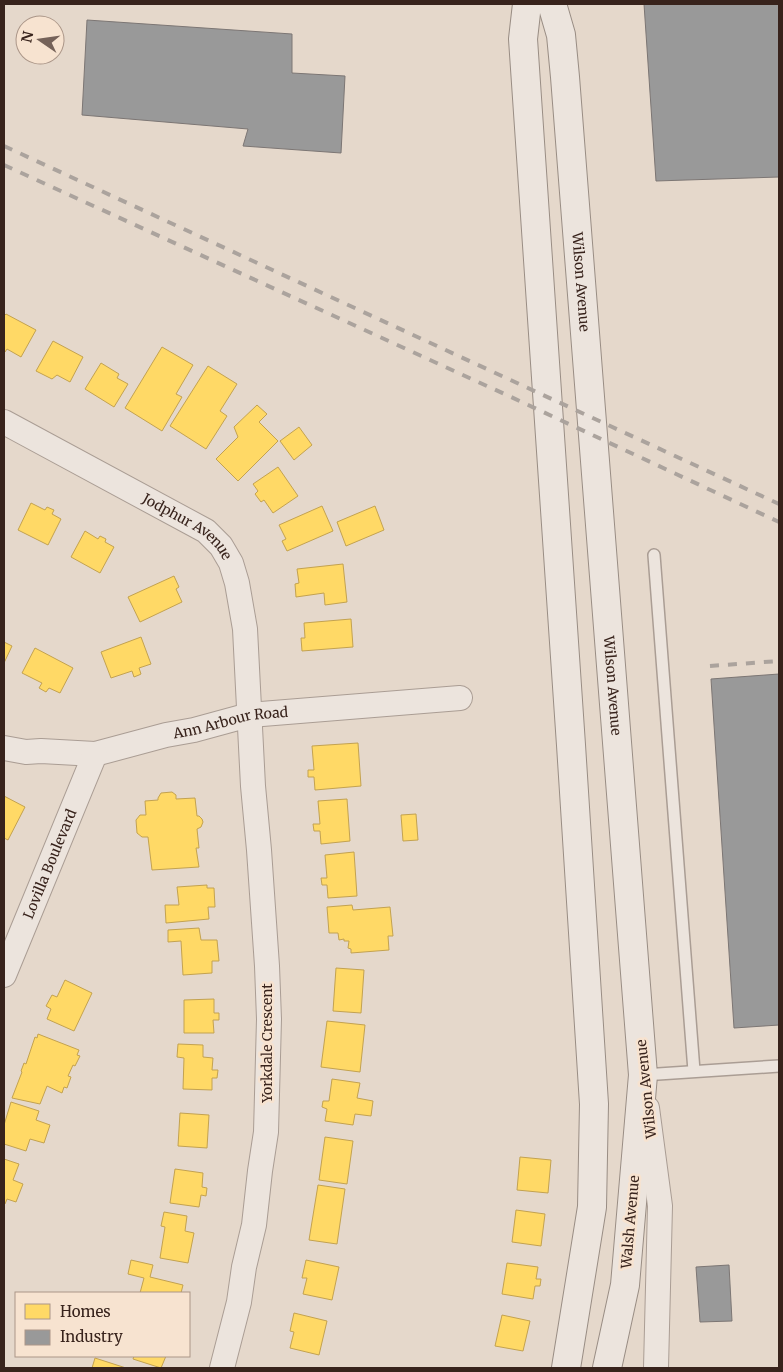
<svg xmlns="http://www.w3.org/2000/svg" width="783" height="1372" viewBox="0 0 783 1372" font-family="Merriweather,serif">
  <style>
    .homes { fill: #ffd966; stroke: #c3a250 }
    .industry { fill: #999; stroke: #7c7674 }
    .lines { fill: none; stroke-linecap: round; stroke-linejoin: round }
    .service-casing { stroke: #aa9d94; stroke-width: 14 }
    .minor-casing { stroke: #aa9d94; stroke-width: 26 }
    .secondary-casing { stroke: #998d84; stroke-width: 30 }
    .service { stroke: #ece4dd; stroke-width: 11 }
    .minor { stroke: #ece4dd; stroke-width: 24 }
    .secondary { stroke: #ece4dd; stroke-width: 28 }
    .rail { stroke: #aba39d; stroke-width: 4; stroke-dasharray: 9 9; stroke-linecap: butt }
    .labels { text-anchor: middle; stroke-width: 5; stroke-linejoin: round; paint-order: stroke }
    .street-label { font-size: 14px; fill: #38231c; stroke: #f7e3d0 }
  </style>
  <rect width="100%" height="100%" fill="#e5d8cb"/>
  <g class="homes">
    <path d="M6,314L36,330L21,357L7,349L5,352L4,351V315H5Z"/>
    <path d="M53,341L83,357L70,382L57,375L52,379L36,371Z"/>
    <path d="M162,347L193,365L176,394L182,397L162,431L125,408Z"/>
    <path d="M101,363L119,374L117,378L128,384L114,407L85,389Z"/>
    <path d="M208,366L237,384L220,411L227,416L206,449L170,426Z"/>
    <path d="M257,405L267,414L259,422L278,441L238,481L216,459L238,437L234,427Z"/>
    <path d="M299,427L312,445L294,460L280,441Z"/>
    <path d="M278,467L298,496L273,513L264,500L261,502L255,494L258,491L253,484Z"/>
    <path d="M31,503L45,510L47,507L54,510L52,514L61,519L48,545L18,530Z"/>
    <path d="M322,506L333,531L287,551L282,541L286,539L279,525Z"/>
    <path d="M375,506L384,530L346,546L337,522Z"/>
    <path d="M85,531L98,539L100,536L106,539L105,542L114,547L100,573L71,557Z"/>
    <path d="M343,564L347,602L325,605L324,593L296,597L295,584L299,583L297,569Z"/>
    <path d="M174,576L179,587L176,589L182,602L140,622L128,597Z"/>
    <path d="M351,619L353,647L302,651L301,638H305L304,623Z"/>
    <path d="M141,637L151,664L139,668L141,674L139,675L134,677L132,671L111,678L101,652Z"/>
    <path d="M4,642L12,646L4,663Z"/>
    <path d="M35,648L73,668L60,693L49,688L46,692L39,688L42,683L22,673Z"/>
    <path d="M358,743L361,786L315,790L314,777H308V770H314L312,746Z"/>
    <path d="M172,792L176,795V799L195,798L197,816H199L202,819L203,822L201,827L197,829L199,848H196L199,867L152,870L148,837H142L137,833L136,820L140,815H146L145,801L158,800V798L161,793Z"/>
    <path d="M4,796L25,807L8,840L4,838Z"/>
    <path d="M347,799L350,841L321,844L320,831H314L313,824H320L318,801Z"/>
    <path d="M416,814L418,840L403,841L401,815Z"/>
    <path d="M354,852L357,896L328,898L327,885H322L321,878H327L325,855Z"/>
    <path d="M207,885V888H214L215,907H208L209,919L166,923L165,905H179L177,887Z"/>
    <path d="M352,905L353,910L390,907L393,936H388L389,950L351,953V949L348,948L349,941H344V939L339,940L338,933H329L327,907Z"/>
    <path d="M199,928L201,940H217L219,961H212V973L183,975L181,941L168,942V930Z"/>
    <path d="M336,968L364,970L361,1013L333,1011Z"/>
    <path d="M65,980L92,993L74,1031L47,1019L51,1009L46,1006L52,995L57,997Z"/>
    <path d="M214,999V1013H219V1020H213L214,1033H184V1000Z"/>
    <path d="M327,1021L365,1025L360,1072L321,1067Z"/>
    <path d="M38,1034L79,1050L77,1055L80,1056L75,1066L73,1065L68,1076L71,1077L67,1088L64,1087L62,1093L47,1086L40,1104L12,1098L22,1072L21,1071L24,1063L26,1064L35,1037L37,1038Z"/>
    <path d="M178,1044L203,1045V1057L213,1058L212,1070H218L217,1078H212V1090L183,1089L184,1058L177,1057Z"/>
    <path d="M332,1079L360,1083L357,1098L373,1101L371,1116L355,1114L353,1125L325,1121L327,1109L322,1107L323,1101H329Z"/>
    <path d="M11,1102L39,1111L36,1120L50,1125L44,1143L30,1139L26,1151L4,1144V1125Z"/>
    <path d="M180,1113L209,1115L207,1148L178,1146Z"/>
    <path d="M325,1137L353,1141L347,1184L319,1180Z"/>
    <path d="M520,1157L551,1160L548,1193L517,1190Z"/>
    <path d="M4,1159L19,1164L13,1180L23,1184L16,1202L7,1199L5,1204L4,1203Z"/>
    <path d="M175,1169L203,1173L202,1187L207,1188L206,1196L201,1195L199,1207L170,1203Z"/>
    <path d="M318,1185L345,1189L337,1244L309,1240Z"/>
    <path d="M516,1210L545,1214L541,1246L512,1242Z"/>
    <path d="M164,1212L187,1216L185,1231L194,1233L188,1263L160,1258L165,1227L161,1226Z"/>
    <path d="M131,1260L153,1265L150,1277L183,1285L181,1293H140L144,1278L128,1274Z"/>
    <path d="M306,1260L339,1267L332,1300L303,1294L307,1278H302Z"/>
    <path d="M507,1263L538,1267L536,1279H541L540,1286H535L533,1299L502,1294Z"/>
    <path d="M294,1313L327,1321L319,1355L290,1348L294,1332L290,1331Z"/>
    <path d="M502,1315L530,1321L523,1351L495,1346Z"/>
    <path d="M134,1356H166L161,1368L133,1359Z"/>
    <path d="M95,1358L126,1368H92Z"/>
  </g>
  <g class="industry">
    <path d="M644,4H779V177L656,181Z"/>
    <path d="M87,20L292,34V73L345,76L341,153L243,146L248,129L82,115Z"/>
    <path d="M779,674V1025L734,1028L711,679Z"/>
    <path d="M729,1265L732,1321L700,1322L696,1267Z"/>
  </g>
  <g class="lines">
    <g class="service-casing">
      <g id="service">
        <path d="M654,555L694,1071"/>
        <path d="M643,1075L779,1066"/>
      </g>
    </g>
    <g class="minor-casing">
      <g id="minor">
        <path id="s1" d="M4,422L206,531L221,546L231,563L237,583L245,629L253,786L259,850L267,966L269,1019L266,1132L260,1171L254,1225L244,1267L239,1302L222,1368"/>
        <path id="s2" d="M4,748L26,752L41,751L95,754L166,735L194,730L249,715L460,698"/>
        <path id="s3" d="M4,975L95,754"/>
        <path d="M647,1108L660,1206L656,1368"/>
      </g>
    </g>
    <g class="secondary-casing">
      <g id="secondary">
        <path d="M527,4L523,39L571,745L594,1104L592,1207L566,1368"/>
        <path id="s4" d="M552,4L561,35L565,77L643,1075L625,1285L607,1368"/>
      </g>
    </g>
    <use href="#service" class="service"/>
    <use href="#minor" class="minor"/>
    <use href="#secondary" class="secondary"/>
    <g class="rail">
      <path d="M4,146L779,504"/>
      <path d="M4,165L511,397L779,522"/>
      <path d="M710,666L779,661"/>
    </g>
  </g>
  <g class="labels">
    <g class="street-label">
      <text dy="5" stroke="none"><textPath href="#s4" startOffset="280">Wilson Avenue</textPath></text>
      <text dy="5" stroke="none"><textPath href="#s1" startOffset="212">Jodphur Avenue</textPath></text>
      <text dy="5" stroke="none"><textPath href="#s4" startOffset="685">Wilson Avenue</textPath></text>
      <text dy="5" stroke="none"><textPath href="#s2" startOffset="231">Ann Arbour Road</textPath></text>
      <text dy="5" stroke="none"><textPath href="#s3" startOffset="120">Lovilla Boulevard</textPath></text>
      <text transform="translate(267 1043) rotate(-90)" y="5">Yorkdale Crescent</text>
      <text transform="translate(646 1089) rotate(-96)" y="5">Wilson Avenue</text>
      <text transform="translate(630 1222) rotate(-85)" y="5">Walsh Avenue</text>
    </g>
  </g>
  <rect width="783" height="1372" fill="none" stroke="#38231c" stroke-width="10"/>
  <rect x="15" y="1292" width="175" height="65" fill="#f7e3d0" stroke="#ab9688"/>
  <rect x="25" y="1304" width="25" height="15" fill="#ffd966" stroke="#ab9688"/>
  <text x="60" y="1317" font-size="15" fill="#38231c">Homes</text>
  <rect x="25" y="1330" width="25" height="15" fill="#999999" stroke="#ab9688"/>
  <text x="60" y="1342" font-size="15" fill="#38231c">Industry</text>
  <g transform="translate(40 40) rotate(283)"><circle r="24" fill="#f7e3d0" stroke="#ab9688"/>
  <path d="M0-4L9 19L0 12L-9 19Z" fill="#756259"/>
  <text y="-8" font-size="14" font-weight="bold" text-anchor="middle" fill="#38231c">N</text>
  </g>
</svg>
